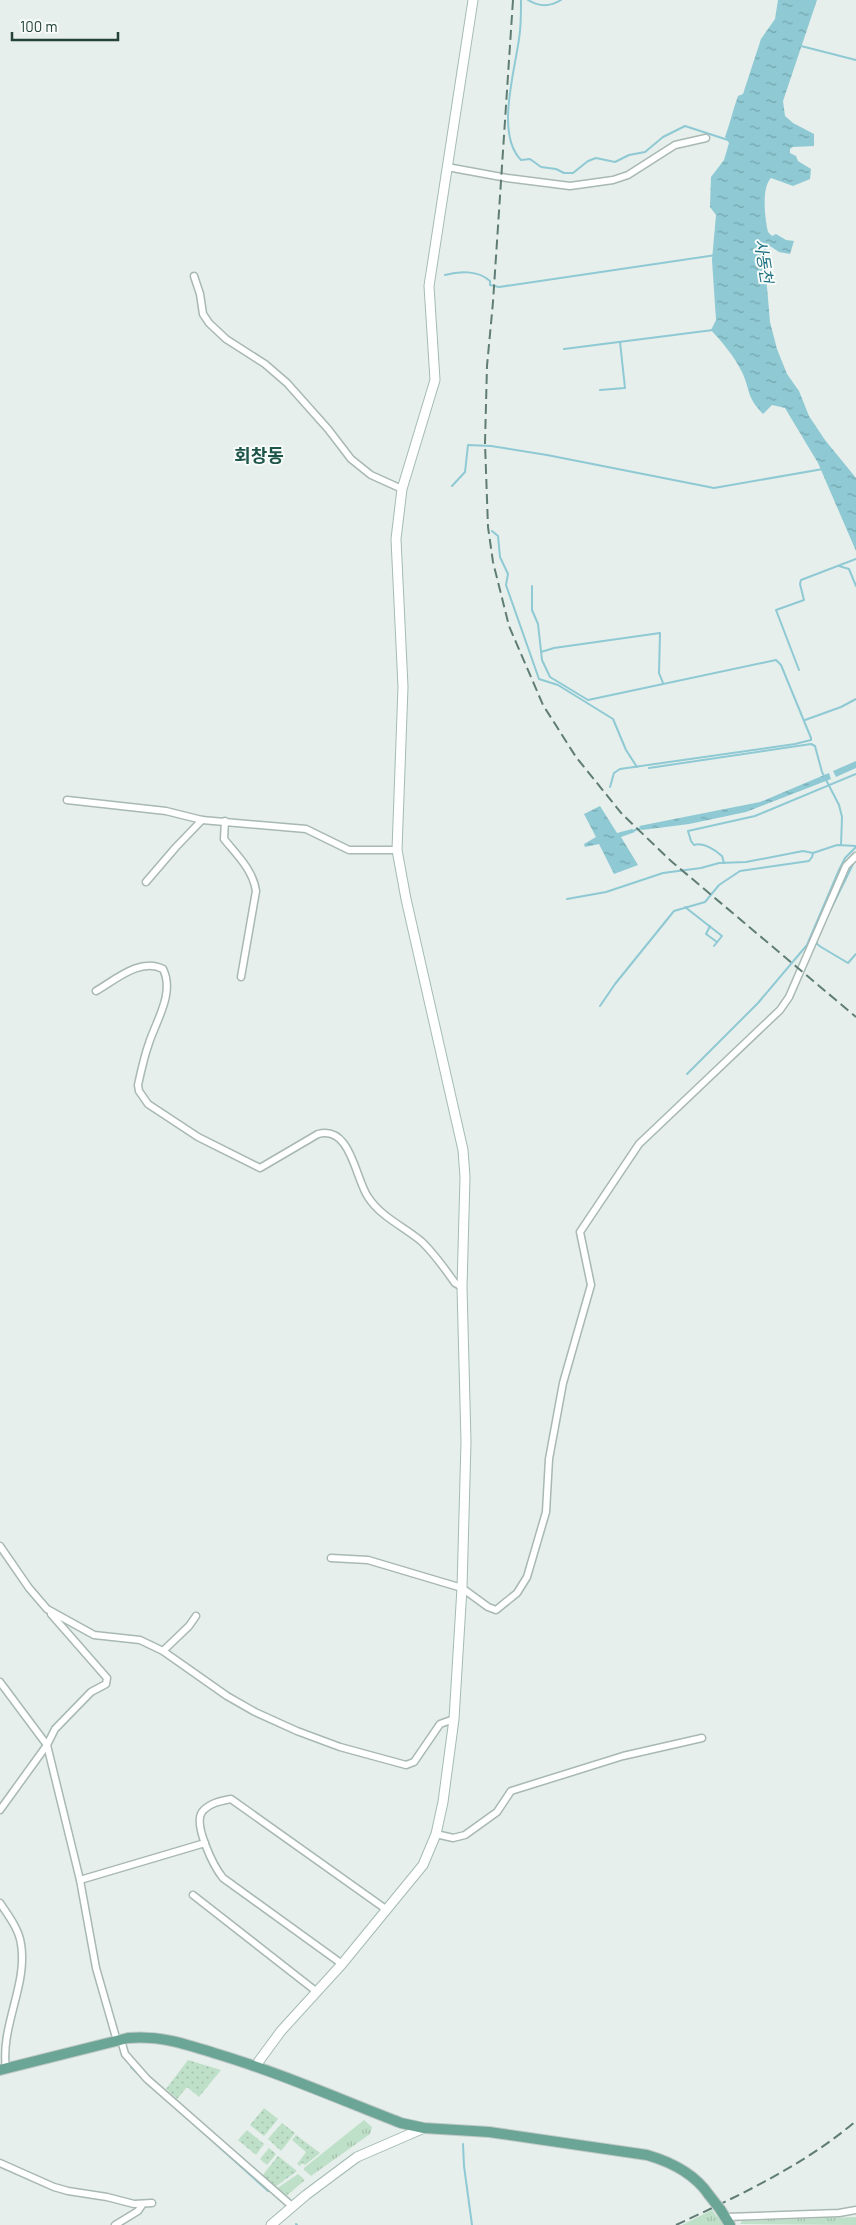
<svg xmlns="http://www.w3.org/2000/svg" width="856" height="2225" viewBox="0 0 856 2225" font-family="Barlow,'Noto Sans KR',sans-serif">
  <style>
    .grass { fill: url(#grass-tufts) }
    .garden { fill: url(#garden-dots) }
    .water { fill: url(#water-ripples) }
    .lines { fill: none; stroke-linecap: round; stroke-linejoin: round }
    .stream { stroke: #8ec9d4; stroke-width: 2 }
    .street-casing { stroke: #a8b8b2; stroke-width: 9 }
    .secondary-casing { stroke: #a4bbb3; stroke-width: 11 }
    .primary-casing { stroke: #c2cac8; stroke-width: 12 }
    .street { stroke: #fff; stroke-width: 6 }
    .secondary { stroke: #fff; stroke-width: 9 }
    .primary { stroke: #6aa596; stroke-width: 10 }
    .rail { stroke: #5f7d75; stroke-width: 2; stroke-dasharray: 10 5; stroke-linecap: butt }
    .primary-bridge-casing { stroke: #c2cac8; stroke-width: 12; stroke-linecap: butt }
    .primary-bridge { stroke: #6aa596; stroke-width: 10 }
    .labels { text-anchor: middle; stroke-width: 4; stroke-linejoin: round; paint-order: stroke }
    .water-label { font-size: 16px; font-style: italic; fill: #1c6f80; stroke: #f7fbf9 }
    .quarter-label { font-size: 18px; font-weight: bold; fill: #1f5548; stroke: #f7fbf9 }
  </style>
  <defs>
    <pattern id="grass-tufts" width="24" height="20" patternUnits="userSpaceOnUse" patternTransform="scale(1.25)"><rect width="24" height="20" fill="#bfe0c8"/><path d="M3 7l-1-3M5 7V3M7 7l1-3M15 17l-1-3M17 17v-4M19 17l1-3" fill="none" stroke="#a4c1ad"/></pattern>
    <pattern id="garden-dots" width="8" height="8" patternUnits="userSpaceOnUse" patternTransform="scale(1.25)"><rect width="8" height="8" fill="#bfe0c8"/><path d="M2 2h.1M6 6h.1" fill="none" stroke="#a4c1ad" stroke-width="1.8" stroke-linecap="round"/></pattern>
    <pattern id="water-ripples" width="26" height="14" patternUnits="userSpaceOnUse" patternTransform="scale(1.25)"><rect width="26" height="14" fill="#8ec9d4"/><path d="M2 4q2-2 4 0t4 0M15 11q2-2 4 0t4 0" fill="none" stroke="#74a5ad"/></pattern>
  </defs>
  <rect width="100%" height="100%" fill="#e6efeb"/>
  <g class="grass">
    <path d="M364,2120L372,2127L370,2134L311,2176L304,2170V2168Z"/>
    <path d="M298,2174L305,2180L285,2197L276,2189Z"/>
    <path d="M712,2210L724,2225H682Z"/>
    <path d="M856,2217V2225L740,2224L742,2221Z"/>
  </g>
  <g class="garden">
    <path d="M188,2060L221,2070L199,2097L187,2087L177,2099L166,2089Z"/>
    <path d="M264,2108L278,2119L264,2136L250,2125Z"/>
    <path d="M282,2123L295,2133L281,2151L268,2139Z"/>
    <path d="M247,2130L264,2144L256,2155L238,2140Z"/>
    <path d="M296,2135L320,2153L305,2165L302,2163L300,2166L297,2164L306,2152L292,2140Z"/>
    <path d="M269,2148L276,2154L267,2165L260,2159Z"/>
    <path d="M278,2156L297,2171L275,2187L262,2176Z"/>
  </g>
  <g class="water">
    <path d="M778,0H817L783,101L785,116L793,123L814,134V146L793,147L790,149V153L796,156L798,161L811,169L810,179L793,186L771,178C761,188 765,219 768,232L772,236L776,234L786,240L794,241L790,254L779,252L770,246L764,252L770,322L777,349L787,374L799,391L809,416L825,440L856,478V551L818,463L785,408L772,405L763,414C746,396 751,392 742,372C734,356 723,343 711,330L716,320L712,260L716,215L710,207L711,177L724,160L729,143L725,137C730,123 733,110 738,96L743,94L761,39L775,19Z"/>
    <path d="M856,761V768L836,777L833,771Z"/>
    <path d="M829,773L831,779L746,812L689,824L642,830L639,826L760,802Z"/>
    <path d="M600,806L617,833L632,829L635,832L621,837L638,865L614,874L599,844L585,847L584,844L596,837L584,814Z"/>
  </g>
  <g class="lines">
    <g class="stream">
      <path d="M521,0C521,10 521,21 520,31C517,65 494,133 521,160L530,159L541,167L556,169L564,173H573L588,161L596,158L615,162L629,155L645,152L663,137L685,126L728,140"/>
      <path d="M528,0C539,7 550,7 561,0"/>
      <path d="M801,46L856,60"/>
      <path d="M445,275C459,271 478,270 490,281V285L499,287L716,255"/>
      <path d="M564,349L713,330"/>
      <path d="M600,390L625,388L620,342"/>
      <path d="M452,486L465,472L468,445L491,446L547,455L714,488L823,469"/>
      <path d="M492,531L498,536L500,557L508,574L506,585L539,679L558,685L613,719L626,750L637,767"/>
      <path d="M839,566L849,569L856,586"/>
      <path d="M532,586V610L538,624L542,660L550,677L588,700L776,660L781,665L811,738V740L795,744L620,769L614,773L610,787"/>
      <path d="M541,652L554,648L660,633L659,673L663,683"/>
      <path d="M799,670L776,610L804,600L800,584L801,580L856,559"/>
      <path d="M805,720L841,707L856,699"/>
      <path d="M649,768L811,744L815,746L822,772L839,805L842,817L841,845"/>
      <path d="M632,831L642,828"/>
      <path d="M724,863L722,856C715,850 703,842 694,845L691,841L688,831L755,816L856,774"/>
      <path d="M567,899L606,892L663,873L701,868L719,863L746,862L803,851L813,853"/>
      <path d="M685,907L722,936L714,946"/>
      <path d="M830,911L854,862"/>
      <path d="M710,926L706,934L717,942"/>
      <path d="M817,941V944L821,947L848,963L856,954"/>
      <path d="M600,1006L615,984L674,911L705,902L719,885L740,871L809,861L812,857L813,853L837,845L856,846"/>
      <path d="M687,1074L758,1003L807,945L839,870L845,858L856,847"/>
      <path d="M131,2067L140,2076"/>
      <path d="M157,2091L268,2191"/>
      <path d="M463,2144L464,2166L472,2225"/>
      <path d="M296,2224L297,2225"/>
    </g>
    <g class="street-casing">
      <g id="street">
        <path d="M447,167L507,178L570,186L613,180L628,175L675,145L706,138"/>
        <path d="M194,276L200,294L203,314L209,323L226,339L265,364L287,383L328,429L351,459L371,475L402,489"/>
        <path d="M67,800L166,811L202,820L306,829L349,850H397"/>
        <path d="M225,821L224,839C237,855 253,870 256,891L241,977"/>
        <path d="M146,882L176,847L202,820"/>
        <path d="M96,991C115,980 141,957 163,969C175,993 156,1021 149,1043C144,1057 141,1071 138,1085L139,1091L148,1104L198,1137L260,1168L318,1134C351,1125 355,1178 368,1197C381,1217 403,1226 421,1241C434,1253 445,1269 455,1283L462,1287"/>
        <path d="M0,1546L29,1588L47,1609L94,1635L140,1640L163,1651L227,1696L255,1712L297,1731L340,1747L406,1765L414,1762L440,1724L454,1719"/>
        <path d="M331,1558L368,1560L462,1588L488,1607L496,1610L517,1593L527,1577L546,1512L549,1459L563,1383L591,1285L580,1232L639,1144L780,1010L789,997L846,866L856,856"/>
        <path d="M163,1651L189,1626L196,1616"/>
        <path d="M0,1682L47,1745L80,1880L96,1968L117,2041"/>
        <path d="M0,1810L47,1745L55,1729L91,1692L106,1684L107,1678L51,1614"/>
        <path d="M436,1834L453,1838L465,1835L497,1812L511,1791L623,1756L702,1738"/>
        <path d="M80,1880L205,1843"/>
        <path d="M193,1895L317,1992"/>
        <path d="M0,1903C8,1915 19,1929 21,1944C28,1985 0,2026 6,2069"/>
        <path d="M342,1964L223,1878C214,1867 193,1825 202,1812C209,1803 221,1801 231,1799L387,1910"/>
        <path d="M121,2040L125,2054L147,2079L293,2207"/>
        <path d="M0,2163L54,2187L68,2191L107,2197L134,2204L152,2203"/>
        <path d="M726,2217L839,2213L856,2210"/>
        <path d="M115,2225L138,2211L142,2205"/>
      </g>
    </g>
    <g class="secondary-casing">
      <g id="secondary">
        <path d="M256,2065L281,2031L342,1964L423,1865L436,1834L443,1802L454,1719L462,1588L466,1442L462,1287L465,1177L463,1150L406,899L397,850L403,687L396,539L402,489L435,380L429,286L473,0"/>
        <path d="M271,2225L306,2195L357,2157L424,2128"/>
      </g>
    </g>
    <g class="primary-casing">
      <g id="primary">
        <path d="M0,2070L128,2038C159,2035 186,2044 214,2053C278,2072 339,2099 401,2123L424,2128L489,2132L647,2155C671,2162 695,2174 709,2195"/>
        <path d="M720,2209L730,2225"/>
      </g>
    </g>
    <use href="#street" class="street"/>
    <use href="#secondary" class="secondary"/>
    <use href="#primary" class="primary"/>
    <g class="rail">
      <path d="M513,0L493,302L487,366L485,443L488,527L493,562L509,626L543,705L576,757L622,814L671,861L856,1017"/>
      <path d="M676,2225C738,2196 803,2166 856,2121"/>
    </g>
    <g class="primary-bridge-casing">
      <path id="primary-bridge" d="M709,2195L720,2209"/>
    </g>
    <use href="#primary-bridge" class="primary-bridge"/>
  </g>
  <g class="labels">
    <g class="water-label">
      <text transform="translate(764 261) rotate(81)" y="6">사동천</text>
    </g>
    <g class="quarter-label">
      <text x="259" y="462">회창동</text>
    </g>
  </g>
  <path d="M12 32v8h106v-8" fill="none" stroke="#24423a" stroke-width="2.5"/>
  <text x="20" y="32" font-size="15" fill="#24423a" stroke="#f7fbf9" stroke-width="4" paint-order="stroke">100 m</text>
</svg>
